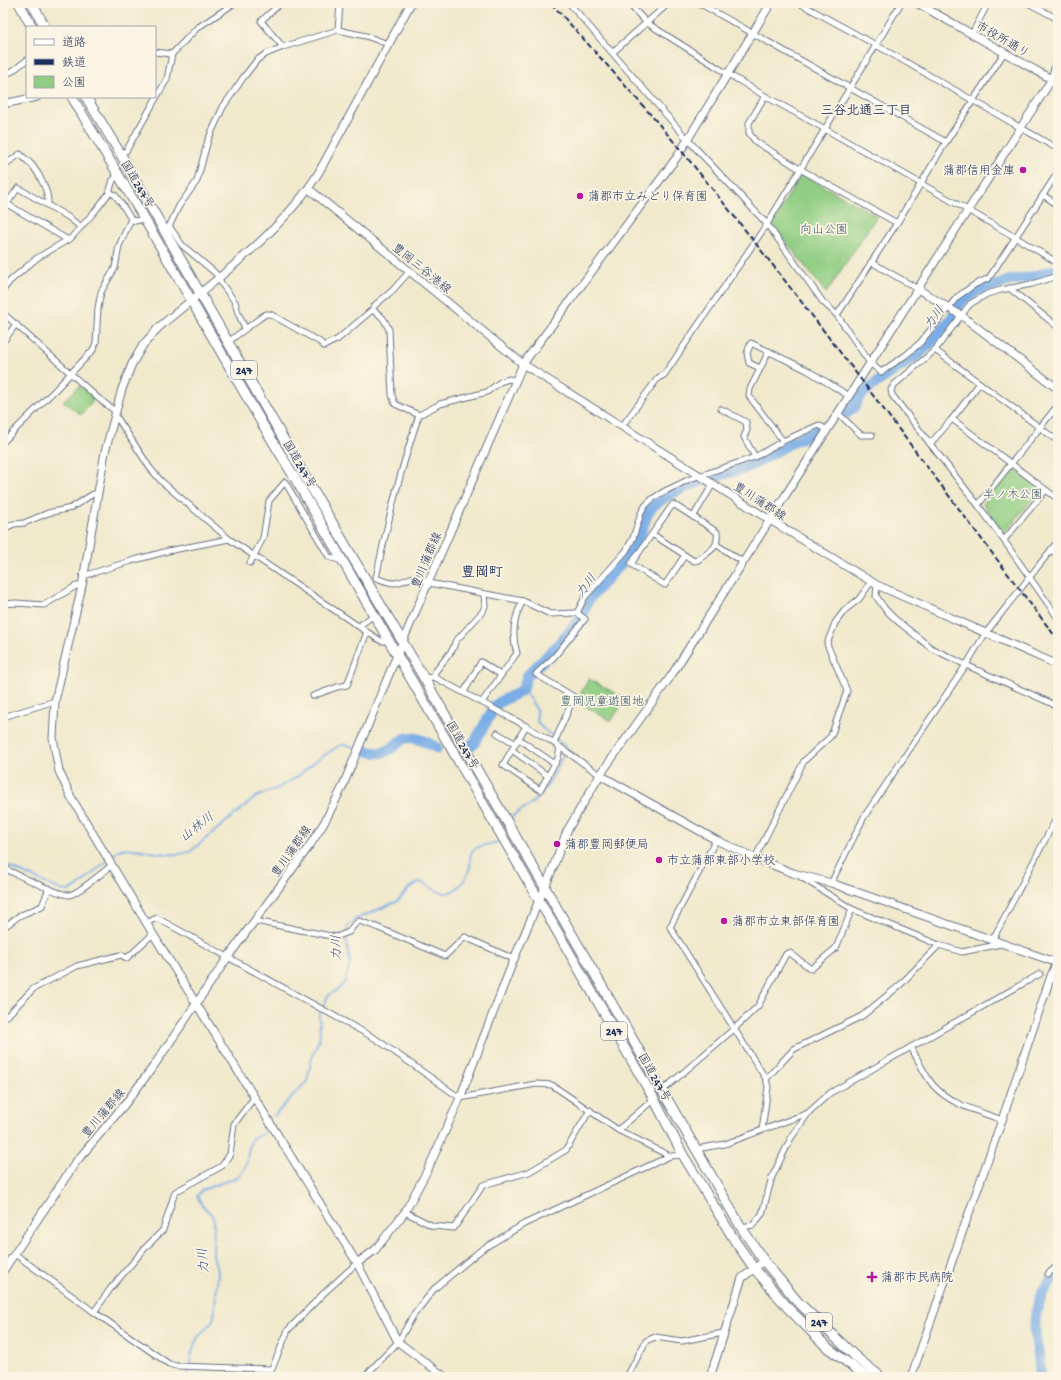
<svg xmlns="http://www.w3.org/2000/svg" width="1061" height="1380" viewBox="0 0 1061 1380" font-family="'Gochi Hand','Klee One',sans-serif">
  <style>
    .green { fill: #91ce83; stroke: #567e70 }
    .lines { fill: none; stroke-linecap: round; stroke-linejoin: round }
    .stream { stroke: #7aade6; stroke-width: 2 }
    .river { stroke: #7aade6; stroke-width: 11 }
    .street-casing { stroke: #667084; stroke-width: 7 }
    .secondary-casing { stroke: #667084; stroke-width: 9 }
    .highway-casing { stroke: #667084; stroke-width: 11 }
    .street { stroke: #fff; stroke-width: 5 }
    .secondary { stroke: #fff; stroke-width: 7 }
    .highway { stroke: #fff; stroke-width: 9 }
    .rail { stroke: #1b2f5e; stroke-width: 2; stroke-dasharray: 6 3; stroke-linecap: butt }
    .poi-dot { fill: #b5179e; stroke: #fcf5e5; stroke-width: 1.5 }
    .labels { text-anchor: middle; stroke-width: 3.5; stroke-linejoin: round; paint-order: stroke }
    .shield { fill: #fcf5e5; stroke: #5e6a86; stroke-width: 1 }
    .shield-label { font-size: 11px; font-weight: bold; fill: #1b2f5e }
    .street-label { font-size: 12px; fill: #1b2f5e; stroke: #fcf5e5 }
    .poi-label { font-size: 12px; fill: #1b2f5e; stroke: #fcf5e5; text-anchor: start }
    .park-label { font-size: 12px; fill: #385767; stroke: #fcf5e5 }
    .neighbourhood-label { font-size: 13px; font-weight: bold; fill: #1b2f5e; stroke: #fcf5e5 }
    .water-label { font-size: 13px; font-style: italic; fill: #385587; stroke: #fcf5e5 }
    .quarter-label { font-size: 14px; font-weight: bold; fill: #1b2f5e; stroke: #fcf5e5 }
  </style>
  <rect width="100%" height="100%" fill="#fcf5e5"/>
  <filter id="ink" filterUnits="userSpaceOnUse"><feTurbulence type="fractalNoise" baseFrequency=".025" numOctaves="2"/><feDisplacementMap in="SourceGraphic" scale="8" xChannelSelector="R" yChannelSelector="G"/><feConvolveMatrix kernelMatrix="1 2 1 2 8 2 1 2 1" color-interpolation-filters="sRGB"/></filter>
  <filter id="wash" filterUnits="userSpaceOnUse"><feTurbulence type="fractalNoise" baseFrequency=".012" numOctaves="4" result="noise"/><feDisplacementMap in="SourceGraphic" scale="16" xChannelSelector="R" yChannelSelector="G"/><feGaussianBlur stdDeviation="0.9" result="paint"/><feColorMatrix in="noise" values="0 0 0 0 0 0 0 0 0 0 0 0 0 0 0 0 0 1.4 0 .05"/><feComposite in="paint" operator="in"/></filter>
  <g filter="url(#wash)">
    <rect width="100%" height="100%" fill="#f0e9cc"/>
    <g class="green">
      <path d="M801,174L877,216L826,293L772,224Z"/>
      <path d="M80,386L91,394L92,402L81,415L63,401Z"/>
      <path d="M1011,465L1040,490L1003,534L983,504Z"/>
      <path d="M589,679L626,699L611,721L576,701Z"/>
    </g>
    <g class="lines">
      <g class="stream">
        <path d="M512,817C517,811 526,809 532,803C548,788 559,767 566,747L541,727L537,721V710L523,689"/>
        <path d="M3,864L61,890L68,891L76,888L119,850C126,847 133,849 141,850C157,853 178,858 192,850L256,797L278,788L297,777L317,760L340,745H346L354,747"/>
        <path d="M274,1116L307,1081L312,1057L319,1040L320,1032L319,1015L328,996L340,988L345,982L350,963L346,938L348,926L354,920L396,902L400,899L409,888L420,882C428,884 433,890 440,892C455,897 467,879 470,867C471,862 469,856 472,851C475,846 492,844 498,842"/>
        <path d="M188,1377C190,1364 191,1347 199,1336C204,1329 210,1326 214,1318L218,1271L213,1256L214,1221L212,1215L202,1205L197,1196L202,1190L238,1177C250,1167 246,1150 252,1138L262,1135L265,1131"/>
      </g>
      <g class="river">
        <path d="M847,413L855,406L859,397L873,385L920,353L936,337L951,319L962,300L981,288L998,285L1008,281L1032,277L1058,269"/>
        <path d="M469,747L475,742L495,706L501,701L518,693L523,689L527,676L554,649L581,618L588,600L631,552L640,535L648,512L654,505L668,495L693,484L715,476L743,469L757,462L796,440L817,430"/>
        <path d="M363,750C378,754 385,755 397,744C400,741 404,738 408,738C418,736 429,744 437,748"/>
        <path d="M1040,1377C1041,1364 1038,1353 1036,1340C1032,1316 1039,1290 1058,1273"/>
      </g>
    </g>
  </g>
  <g filter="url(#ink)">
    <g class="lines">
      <g class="street-casing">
        <g id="street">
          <path d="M281,3L261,21L283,47"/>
          <path d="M569,3L688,140L767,224L823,302L837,315L870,363L881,372L906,355L920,343L957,297L974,285L989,278L1058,172"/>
          <path d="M628,3L647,23L728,74L765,96L825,129L1015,237L1058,263"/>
          <path d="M699,3L946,142"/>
          <path d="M799,3L876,45L1058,149"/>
          <path d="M1028,3L1058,19"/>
          <path d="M338,30L340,3"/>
          <path d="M972,34L988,3"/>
          <path d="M155,52L172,54"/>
          <path d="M613,52L669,3"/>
          <path d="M3,74L11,72L27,60"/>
          <path d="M765,96L749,123V133L756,142L800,169L897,223"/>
          <path d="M3,124V127"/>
          <path d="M120,153L126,151L167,79L172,54L197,28L235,3"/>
          <path d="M3,166L20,154C24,158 28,161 32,165C40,175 49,192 48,205"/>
          <path d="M109,192L115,195L121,203L131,219L135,221L144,219"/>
          <path d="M1043,195L1058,205"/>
          <path d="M7,204L68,240"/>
          <path d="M3,209L18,188L68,217L81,227"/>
          <path d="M169,226L182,245L213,271L219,277L221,283L235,302L238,313L245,328"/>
          <path d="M166,233L179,206L197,181L208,140L223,107L243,78L257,60L266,54L283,47L338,30L366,36L388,44"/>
          <path d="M871,262L918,289"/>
          <path d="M1058,276L1032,284L1001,290L987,294L970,304L935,350L894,385L891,390L892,395L978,505L1005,542L1058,618"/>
          <path d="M1009,288L1058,327"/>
          <path d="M3,290L10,281L37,258L71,238L96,210L109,193L113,180L119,175"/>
          <path d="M372,310C382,315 385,320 389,330L392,395L395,404L419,415"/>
          <path d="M3,313L98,398L116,412"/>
          <path d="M837,315L897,223L946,142L1004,53"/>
          <path d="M3,342L16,324"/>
          <path d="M228,342L260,318L266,314H270L320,342L324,346L338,339L372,310L375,305L392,291L409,272"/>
          <path d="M935,350L1058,441"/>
          <path d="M769,351L750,389L749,396L783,441"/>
          <path d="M760,368L749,363L747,353L751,343L807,370L849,396"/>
          <path d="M515,380L509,379L500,382L487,392L440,404L419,415C401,468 387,523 376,578C382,580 388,583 395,583C412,581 411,570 429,583L523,601L550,614L577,613"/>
          <path d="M721,409L746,422L747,430L744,437L755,457"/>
          <path d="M838,413L861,435H872"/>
          <path d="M114,418L118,419L150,468L161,481L202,516L229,539L367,632L381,641H389"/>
          <path d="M952,419L980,383"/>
          <path d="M622,426L658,378L664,375L767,224L876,45L901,3"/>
          <path d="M3,442L56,389L93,350L96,343L98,308L101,292L115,268L119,246L131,219"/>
          <path d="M930,444L952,419L1058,499"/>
          <path d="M978,505L1058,405"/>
          <path d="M693,517L713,484"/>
          <path d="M3,529L14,524L24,523L48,513L71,508L93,494H98"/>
          <path d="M652,534L694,561L698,560C710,550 719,549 717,532L673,504L631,564L665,585L685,555"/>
          <path d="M1004,540L1046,490"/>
          <path d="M717,545L743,562"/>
          <path d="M1051,550L1058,555"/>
          <path d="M250,563L263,538L269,501L285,482L329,557L342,561"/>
          <path d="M83,576L131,561L168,551L229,539"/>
          <path d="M877,585L876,596L885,609L895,619L931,648L966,665L1053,704L1058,709"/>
          <path d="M3,604L16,603L44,605L76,586H82"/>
          <path d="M359,626L374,615"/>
          <path d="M434,677L435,672L453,649L455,642L483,611L485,606L484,594"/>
          <path d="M424,678L434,677L526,726L554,743L600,775"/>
          <path d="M464,692L481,662L501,675"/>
          <path d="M313,696L337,687L347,685L367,632"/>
          <path d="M482,702L517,653C511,636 514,616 523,601"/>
          <path d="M3,717L55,701"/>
          <path d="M526,726L503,765L540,790L558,758L560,747"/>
          <path d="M497,733L516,744"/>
          <path d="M519,739L555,764"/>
          <path d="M554,743L574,697L536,674L554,657L585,619L577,613L585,597L626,551L633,538L641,513L645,506L652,499L663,492L690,479L755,457L783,441L819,425L827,430"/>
          <path d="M512,750L548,776"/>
          <path d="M716,840L670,927L766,1079L768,1087L762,1130"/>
          <path d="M755,858L804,761L831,736L847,691L827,644L835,623L845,610L859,599L871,582"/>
          <path d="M3,868C15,873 58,895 69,895C78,894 103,872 112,865"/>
          <path d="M799,876L852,909L939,945L962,952L1001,944"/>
          <path d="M831,883L864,817L966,665L985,634L1058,541"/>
          <path d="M255,921L336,937L349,932L353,926L359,921L374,926L445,956L465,937L514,959"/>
          <path d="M146,923L157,918L376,1039L460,1098L536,1084L552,1085L618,1130L670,1156"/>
          <path d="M3,928L19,916L42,906L49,888"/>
          <path d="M992,941L1058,815"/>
          <path d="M3,1015L7,1016L33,989L77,966L121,955L127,958L153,934"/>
          <path d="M911,1047C918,1060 924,1074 933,1085C950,1105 979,1111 1002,1120"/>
          <path d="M766,1079L794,1049L862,1016L900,985L939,945"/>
          <path d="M663,1090L735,1028L758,1006L786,954L790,953L811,969L836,948L852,909"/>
          <path d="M618,1130L654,1099"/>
          <path d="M696,1149L725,1144L808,1113"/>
          <path d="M405,1212L433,1226L454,1228L483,1185L529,1172L566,1150L590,1110"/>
          <path d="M741,1227L753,1225L762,1214L772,1177L791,1138L809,1112L830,1093L1040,974"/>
          <path d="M15,1254L94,1312L169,1364L176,1366L272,1369L288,1330L323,1294L357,1263"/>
          <path d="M1048,1274L1058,1265"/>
          <path d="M94,1312L111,1288L146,1247L163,1230L175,1192L222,1166L230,1154L234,1124L254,1098"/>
          <path d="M364,1377L398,1342L413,1316L434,1289L481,1250L524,1224L670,1156L683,1155"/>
          <path d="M626,1377L629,1373L646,1341L655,1337L682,1341L723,1333"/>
        </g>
      </g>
      <g class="secondary-casing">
        <g id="secondary">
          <path d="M411,3L319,172C281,234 213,281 158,328L143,345L132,364L122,389L105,452L82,586L55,701L53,738L59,771L71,797L153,934L357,1263L398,1342L445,1377"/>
          <path d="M917,3L1058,83"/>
          <path d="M3,104L37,97"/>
          <path d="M309,189L523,364L770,520L877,585L1058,665"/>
          <path d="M918,289L962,316L1058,389"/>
          <path d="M600,775L716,840L755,858L793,873L831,883L1058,963"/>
          <path d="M357,1263L375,1250L405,1212L428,1169L460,1098L514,959L539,900L545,888L567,831L600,775L671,676L792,485L1052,79L1058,58"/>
          <path d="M3,1271L76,1162L125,1104L153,1067L228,957L310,845L324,823L342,788L402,643L523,364L677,157L771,3"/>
          <path d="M710,1377L742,1278L764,1261"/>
          <path d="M911,1377L1002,1120L1051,976L1058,960"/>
        </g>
      </g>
      <g class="highway-casing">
        <g id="highway">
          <path d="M19,3L32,27"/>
          <path d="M32,3L45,27"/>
          <path d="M72,97L141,213L263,425L293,475L654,1099L683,1155L735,1241L754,1268L789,1309L828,1348L867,1377"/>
          <path d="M86,97L120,153L304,475L424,678L741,1227L764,1261L798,1302L857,1358L881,1377"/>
        </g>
      </g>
      <use href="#street" class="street"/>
      <use href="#secondary" class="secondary"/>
      <use href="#highway" class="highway"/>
      <path class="rail" d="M551,3C596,53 641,102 684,154C813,312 934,477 1058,640"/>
    </g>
  </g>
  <g class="poi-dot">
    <circle cx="1023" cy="170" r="4"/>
    <circle cx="580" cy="196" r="4"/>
    <circle cx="557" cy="844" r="4"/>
    <circle cx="659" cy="860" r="4"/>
    <circle cx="724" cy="921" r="4"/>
    <path d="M870 1271h4v4h4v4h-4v4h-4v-4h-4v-4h4z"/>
  </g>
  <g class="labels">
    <g class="shield">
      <rect x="231" y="361" width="26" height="18" rx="3"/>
      <rect x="601" y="1022" width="26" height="18" rx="3"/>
      <rect x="806" y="1313" width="26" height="18" rx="3"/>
    </g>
    <g class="shield-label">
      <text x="244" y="374">247</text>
      <text x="614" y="1035">247</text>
      <text x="819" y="1326">247</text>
    </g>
    <g class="street-label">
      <text transform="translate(1003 39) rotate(30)" y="4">市役所通り</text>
      <text transform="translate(138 184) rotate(59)" y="4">国道247号</text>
      <text transform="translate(422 268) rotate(39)" y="4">豊岡三谷港線</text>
      <text transform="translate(300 464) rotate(59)" y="4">国道247号</text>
      <text transform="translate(760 501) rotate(33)" y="4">豊川蒲郡線</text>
      <text transform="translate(426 560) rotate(-67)" y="4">豊川蒲郡線</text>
      <text transform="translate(463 745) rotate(60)" y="4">国道247号</text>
      <text transform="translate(291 851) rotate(-55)" y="4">豊川蒲郡線</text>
      <text transform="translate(655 1077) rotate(60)" y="4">国道247号</text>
      <text transform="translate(103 1113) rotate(-50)" y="4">豊川蒲郡線</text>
    </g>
    <g class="poi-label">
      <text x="1015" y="174" text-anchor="end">蒲郡信用金庫</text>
      <text x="588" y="200">蒲郡市立みどり保育園</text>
      <text x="565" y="848">蒲郡豊岡郵便局</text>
      <text x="667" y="864">市立蒲郡東部小学校</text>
      <text x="732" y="925">蒲郡市立東部保育園</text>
      <text x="881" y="1281">蒲郡市民病院</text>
    </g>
    <g class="park-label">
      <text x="824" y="233">向山公園</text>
      <text x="1013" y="498">半ノ木公園</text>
      <text x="602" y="705">豊岡児童遊園地</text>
    </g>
    <g class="neighbourhood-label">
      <text x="866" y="114">三谷北通三丁目</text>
    </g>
    <g class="water-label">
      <text transform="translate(933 317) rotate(-54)" y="5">力川</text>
      <text transform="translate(585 585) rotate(-53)" y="5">力川</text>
      <text transform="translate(196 826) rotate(-38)" y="5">山林川</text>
      <text transform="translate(335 948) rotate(-90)" y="5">力川</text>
      <text transform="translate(202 1261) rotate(-96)" y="5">力川</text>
    </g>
    <g class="quarter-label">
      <text x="482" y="576">豊岡町</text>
    </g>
  </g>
  <rect width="1061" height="1380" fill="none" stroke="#fcf5e5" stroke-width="16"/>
  <rect x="26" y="26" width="130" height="72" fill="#fcf5e5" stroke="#a2a6af"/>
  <rect x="34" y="39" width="20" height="6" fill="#ffffff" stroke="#a2a6af"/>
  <text x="62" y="46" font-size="12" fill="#1b2f5e">道路</text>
  <rect x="34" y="59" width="20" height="6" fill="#1b2f5e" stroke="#a2a6af"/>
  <text x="62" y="66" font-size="12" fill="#1b2f5e">鉄道</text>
  <rect x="34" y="76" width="20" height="12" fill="#91ce83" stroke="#a2a6af"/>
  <text x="62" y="86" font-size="12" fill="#1b2f5e">公園</text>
</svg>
